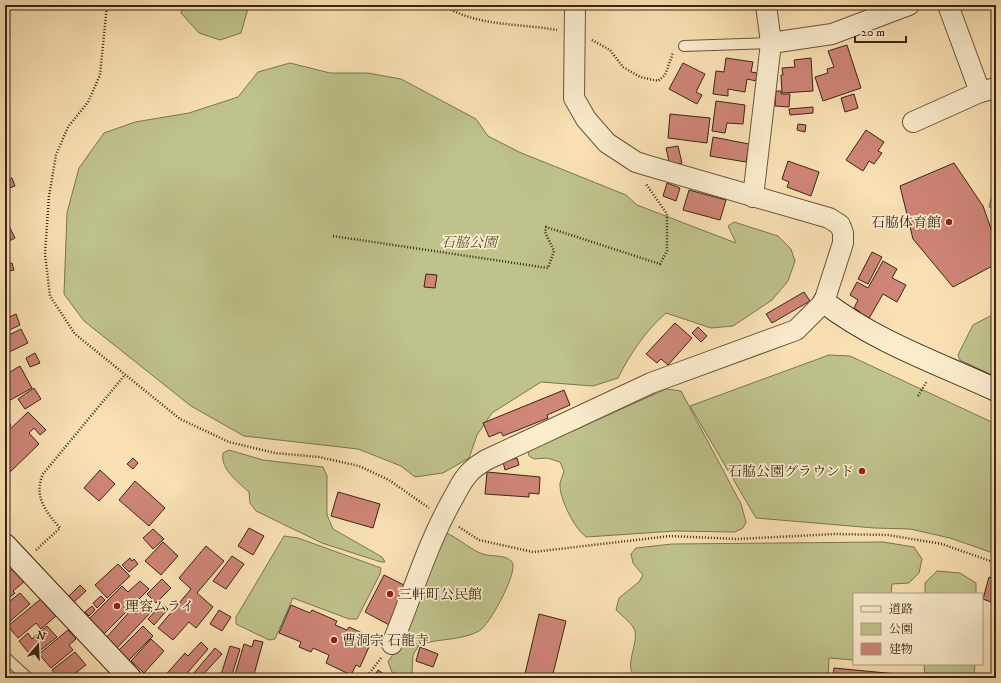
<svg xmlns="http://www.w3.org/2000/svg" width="1001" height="683" viewBox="0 0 1001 683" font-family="'IM FELL DW Pica','Noto Serif JP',serif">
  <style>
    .green { fill: #bfc28b; stroke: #7d7450 }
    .building { fill: #cf8578; stroke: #3b2516 }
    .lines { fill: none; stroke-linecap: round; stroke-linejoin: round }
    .lane-casing { stroke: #6a543d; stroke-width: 12 }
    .street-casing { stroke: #6a543d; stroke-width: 22 }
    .secondary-casing { stroke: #3b2516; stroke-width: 24 }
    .path { stroke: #3b2516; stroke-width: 2.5; stroke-dasharray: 1 2; stroke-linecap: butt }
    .lane { stroke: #fbecce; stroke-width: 10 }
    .street { stroke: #fbecce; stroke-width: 20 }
    .secondary { stroke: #fbecce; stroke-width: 22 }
    .poi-dot { fill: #8f2418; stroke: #fbecce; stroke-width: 1.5 }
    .labels { text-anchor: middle; stroke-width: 3.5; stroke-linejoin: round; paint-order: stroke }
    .poi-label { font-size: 14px; fill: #3b2516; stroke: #fbecce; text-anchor: start }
    .park-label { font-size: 14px; font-style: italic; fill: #5c4c33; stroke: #fbecce }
  </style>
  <rect width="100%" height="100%" fill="#f9e1b3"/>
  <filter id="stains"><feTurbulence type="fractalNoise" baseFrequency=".005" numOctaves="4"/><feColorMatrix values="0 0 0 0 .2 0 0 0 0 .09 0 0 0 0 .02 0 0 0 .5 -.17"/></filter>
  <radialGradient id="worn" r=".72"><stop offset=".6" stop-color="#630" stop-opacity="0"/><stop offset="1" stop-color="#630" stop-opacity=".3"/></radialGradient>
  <g class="green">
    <path d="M182,5H249L241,33L220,40L199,33L181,13Z"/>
    <path d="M290,63L330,73H368L401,79L476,119L488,136L519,152L626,195L637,205L736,243L728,226L734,222L778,236L791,249L795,261L788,281L772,300L733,326L711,328L666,313C646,330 630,354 618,378L593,386L541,382L492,413L477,435L469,458L443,473L415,477L401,466L358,449L244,436L191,406L84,321L64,294L67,213L79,168L104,133L135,122L189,113L238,97L258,72Z"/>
    <path d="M996,178V209L989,207Z"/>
    <path d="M996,313V377L960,360L958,355L973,325Z"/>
    <path d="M829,355L850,356L996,424V554L950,538L910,529L874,528L756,518L690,406Z"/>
    <path d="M666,389L681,391L741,504L746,522L743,528L735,532L675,531L586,537C574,528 559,498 560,483C561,479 563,475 564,471L560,462L547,458L534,459L529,456L528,451Z"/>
    <path d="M229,450L263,460L323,467L327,476V515L333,529L382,557L385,562H381L322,543L256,511L250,503L249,492C238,482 220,469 223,453Z"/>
    <path d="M446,533C459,538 472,551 483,554C491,557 506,554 512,562C519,571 489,626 479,631C461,641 438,638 419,645L413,655L412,673L404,678L392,672L388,662L399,645Z"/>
    <path d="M284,536L298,538L381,568L380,574L357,619H349L293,598L275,639L269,640L236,624V617Z"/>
    <path d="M883,542L914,547L922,559L919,573L909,583L892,584L891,594H854V660L829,658L828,678H636C623,666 638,646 635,631C633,624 621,615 616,610L619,598L639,582L643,575L633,563L631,554L636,548L672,544Z"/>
    <path d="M937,571L960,573L976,583V594H925V583Z"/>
    <path d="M924,664H975L974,678H925Z"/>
  </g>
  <g class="building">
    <path d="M9,25L10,36H5V26Z"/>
    <path d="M847,45L861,88L823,101L815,77L828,73L827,69L834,67L828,51Z"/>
    <path d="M726,58L753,62L751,72L757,73L756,81L747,79L745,92L728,89V96L713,94L716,71L724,72Z"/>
    <path d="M811,58L813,91L782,93L781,75H783L782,68L795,67L794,60Z"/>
    <path d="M683,63L705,74L696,92L702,95L697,104L669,89Z"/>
    <path d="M776,91H781V94H790L789,107L775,106Z"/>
    <path d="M854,94L858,108L845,112L841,98Z"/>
    <path d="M716,101L745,105L743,124L727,123L725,133L712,131Z"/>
    <path d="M813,107V113L790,115L789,109Z"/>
    <path d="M670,114L710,118L707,143L668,138Z"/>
    <path d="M798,124L806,125L805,132L797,130Z"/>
    <path d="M866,130L884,142L878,151L882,153L874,164L869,161L863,171L846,160Z"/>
    <path d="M713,137L749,144L746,162L710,156Z"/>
    <path d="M678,146L682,163L670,166L666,148Z"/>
    <path d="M788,161L819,172L811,196L787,187L789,182L782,179Z"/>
    <path d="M954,163L983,206L996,243V264L953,287L913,239L900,186Z"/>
    <path d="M12,178L15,186L6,189L5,180Z"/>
    <path d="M667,183L680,188L676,201L663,196Z"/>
    <path d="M689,190L726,200L720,220L683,210Z"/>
    <path d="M5,218L15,238L5,243Z"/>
    <path d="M872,252L882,257L868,284L858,279Z"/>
    <path d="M883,261L897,269L892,278L906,285L897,302L883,294L868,320L858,315L860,312L854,308L858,300L850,295L857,282L868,288Z"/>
    <path d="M12,263L14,270L5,272V264Z"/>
    <path d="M426,274L437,275L435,288L424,287Z"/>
    <path d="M804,292L810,301L772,323L766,314Z"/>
    <path d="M16,314L20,325L5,332V319Z"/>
    <path d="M675,323L692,338L668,365L661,359L657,363L646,354Z"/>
    <path d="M698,327L707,336L701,342L692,333Z"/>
    <path d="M21,329L28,343L5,354V337Z"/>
    <path d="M35,353L40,363L30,367L26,358Z"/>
    <path d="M20,366L32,388L5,403V375Z"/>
    <path d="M34,388L41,399L25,409L18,399Z"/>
    <path d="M564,390L570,405L547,415L548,418L503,436L501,432L489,437L483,423Z"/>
    <path d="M28,412L46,430L40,435L34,428L29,433L39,444L8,474L5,471V434Z"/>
    <path d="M5,415L11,426L5,429Z"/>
    <path d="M133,458L138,463L133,469L127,464Z"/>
    <path d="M517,458L519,465L505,470L503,462Z"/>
    <path d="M100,470L115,484L99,501L84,488Z"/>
    <path d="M487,472L540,477L539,494L529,493V497L485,494Z"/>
    <path d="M5,479L10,487L5,490Z"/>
    <path d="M135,481L165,508L149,526L119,500Z"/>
    <path d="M338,492L380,504L373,528L331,516Z"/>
    <path d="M249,528L264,536L253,555L238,546Z"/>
    <path d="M153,529L164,539L153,549L143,538Z"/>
    <path d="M163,542L178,556L161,575L145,561Z"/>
    <path d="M206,546L224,561L197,593L213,607L196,628L189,622L173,640L158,628L191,589L179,578Z"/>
    <path d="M232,556L244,564L226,589L213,581Z"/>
    <path d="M130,558L132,561L134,559L138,564L129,572L122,565Z"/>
    <path d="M118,564L130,576L107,598L95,585Z"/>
    <path d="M14,568L25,581L13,591L15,593L5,601V575Z"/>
    <path d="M384,575L410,588L391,626L365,612Z"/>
    <path d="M989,577L996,580V604L983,599Z"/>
    <path d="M162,579L171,588L156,603L147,594Z"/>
    <path d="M140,581L149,589L104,634L89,619L122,586L128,592Z"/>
    <path d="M80,585L86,591L74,602L69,596Z"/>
    <path d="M20,593L30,604L7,624L5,622V605Z"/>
    <path d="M101,596L105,600L97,608L93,603Z"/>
    <path d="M42,598L56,616L41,629L36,623L18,638L8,626Z"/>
    <path d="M162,604L168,609L154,625L148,619Z"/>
    <path d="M145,605L152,611L117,648L106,638L131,610L136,614Z"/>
    <path d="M291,605L310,613L312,610L337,621L335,625L347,630L349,627L373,638L360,667L356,665L351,675L326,663L329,655L313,648L311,652L299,647L301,642L279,633Z"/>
    <path d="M92,606L95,610L89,616L85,612Z"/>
    <path d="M219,610L231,617L222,631L210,624Z"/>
    <path d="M539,614L566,621L552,678H539L525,674Z"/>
    <path d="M47,626L57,637L32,657L19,641L28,633L32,639Z"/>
    <path d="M143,626L153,636L128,661L118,651Z"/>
    <path d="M68,630L76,639L69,645L73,650L51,668L39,654Z"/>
    <path d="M151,639L164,651L144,673L131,661Z"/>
    <path d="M254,640L263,642L253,678H234L244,644L252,647Z"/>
    <path d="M201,642L208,649L183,678H163L185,653L188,656Z"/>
    <path d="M230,646L240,649L231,678H220Z"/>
    <path d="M420,647L438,654L433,667L416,661Z"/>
    <path d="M215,648L222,654L200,678L194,673Z"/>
    <path d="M75,652L86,665L69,678H58L52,670Z"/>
    <path d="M834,668L897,674L896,678H833Z"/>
    <path d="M378,670L387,676L385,678H373Z"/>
  </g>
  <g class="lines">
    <g class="lane-casing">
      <g id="lane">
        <path d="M684,46L771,43"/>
        <path d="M5,657L28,678"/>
      </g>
    </g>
    <g class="street-casing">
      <g id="street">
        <path d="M948,5L980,92"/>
        <path d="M771,43L832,34L909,5"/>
        <path d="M913,122L980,92L996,88"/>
        <path d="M753,197L771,43L766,5"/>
        <path d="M392,644C412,596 426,547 451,502C457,492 462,479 471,471C475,467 481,463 486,460L651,383L796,330L824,302L843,243V233L840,225L829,218L649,166L636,162L607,143L586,119L574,98L575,5"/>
      </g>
    </g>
    <g class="secondary-casing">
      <g id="secondary">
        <path d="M824,302C876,342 938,363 996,390"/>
        <path d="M5,545L130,678"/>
      </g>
    </g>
    <g class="path">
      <path d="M107,5L100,75L88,102L68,127L56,155L49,196L45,254L50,296L75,334L180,419L229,442L275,453L319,457L359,466L389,480L429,508"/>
      <path d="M443,5C477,27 519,23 557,30"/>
      <path d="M592,40L610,50L623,67L640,77L658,81L665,75L673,53"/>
      <path d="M333,236L548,268L554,251L545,232L546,227L660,264L667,251V214L646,184"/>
      <path d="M918,396L927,381"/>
      <path d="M459,527L479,540L533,552L670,536L737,539L835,534L888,535L942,544L996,563"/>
      <path d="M36,550L60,528C46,512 33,496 43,474L124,376"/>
      <path d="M366,678L381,658"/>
    </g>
    <use href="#lane" class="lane"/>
    <use href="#street" class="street"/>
    <use href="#secondary" class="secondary"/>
  </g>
  <g class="poi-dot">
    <circle cx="949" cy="222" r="4"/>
    <circle cx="862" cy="471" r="4"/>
    <circle cx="390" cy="594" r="4"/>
    <circle cx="117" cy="606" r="4"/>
    <circle cx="334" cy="640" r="4"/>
  </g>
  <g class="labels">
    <g class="poi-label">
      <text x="941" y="227" text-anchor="end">石脇体育館</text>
      <text x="854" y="476" text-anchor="end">石脇公園グラウンド</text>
      <text x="398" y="599">三軒町公民館</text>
      <text x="125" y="611">理容ムライ</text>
      <text x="342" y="645">曹洞宗 石龍寺</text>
    </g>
    <g class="park-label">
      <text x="469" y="247">石脇公園</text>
    </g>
  </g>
  <rect width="1001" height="683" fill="none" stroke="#f9e1b3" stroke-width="20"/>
  <rect x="6" y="6" width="989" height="671" fill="none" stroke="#3b2516" stroke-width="2"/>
  <rect x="10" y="10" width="981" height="663" fill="none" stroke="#3b2516"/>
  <rect x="853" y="593" width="130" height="72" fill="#fbecce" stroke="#ae9c84"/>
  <rect x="861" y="606" width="20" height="6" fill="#fbecce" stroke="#ae9c84"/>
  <text x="889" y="613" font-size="12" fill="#3b2516">道路</text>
  <rect x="861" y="623" width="20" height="12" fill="#bfc28b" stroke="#ae9c84"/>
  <text x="889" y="633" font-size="12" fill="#3b2516">公園</text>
  <rect x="861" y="643" width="20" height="12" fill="#cf8578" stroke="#ae9c84"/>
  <text x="889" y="653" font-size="12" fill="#3b2516">建物</text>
  <g transform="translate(38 645) rotate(19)" stroke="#fbecce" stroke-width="3" paint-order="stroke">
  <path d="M0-3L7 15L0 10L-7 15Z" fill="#3b2516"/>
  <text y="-6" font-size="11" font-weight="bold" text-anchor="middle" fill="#3b2516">N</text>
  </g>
  <path d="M855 36v6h51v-6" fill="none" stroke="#3b2516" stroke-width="2"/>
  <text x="861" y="36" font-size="12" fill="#3b2516" stroke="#fbecce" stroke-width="3" paint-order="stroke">20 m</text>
  <rect width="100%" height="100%" filter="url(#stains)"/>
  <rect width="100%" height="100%" fill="url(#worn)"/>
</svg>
